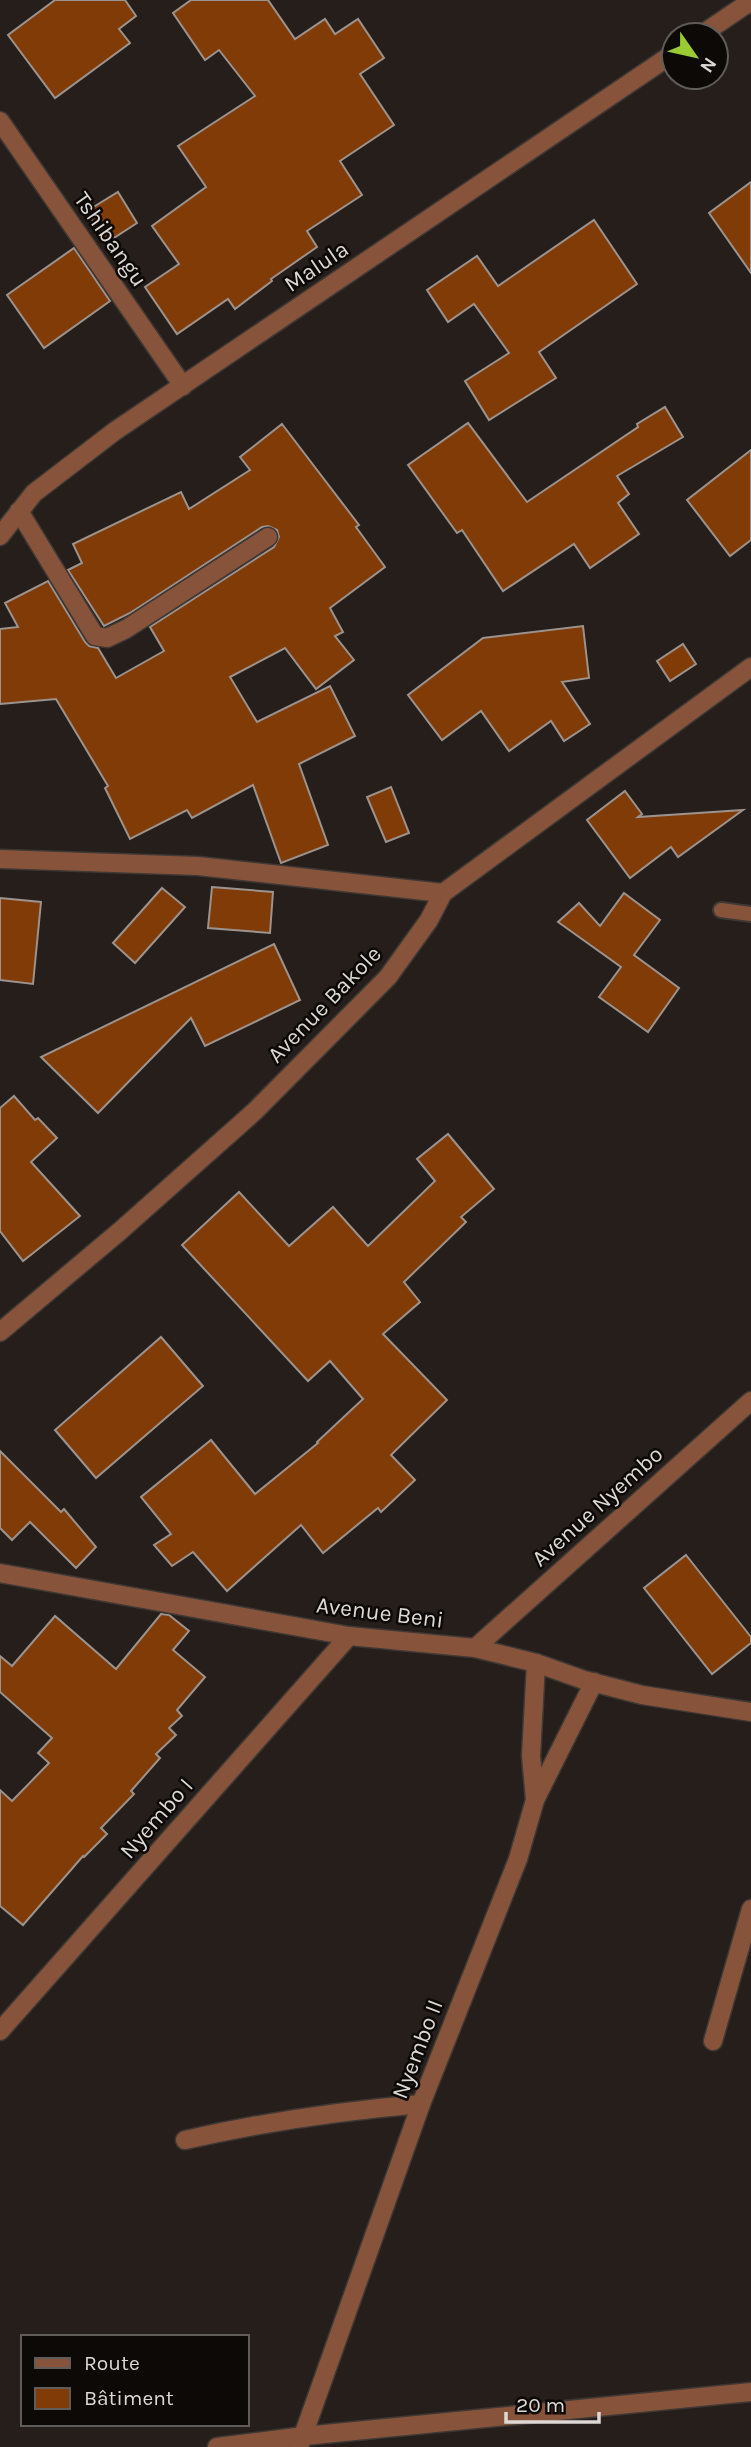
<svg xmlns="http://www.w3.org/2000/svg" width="751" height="2447" viewBox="0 0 751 2447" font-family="Karla,sans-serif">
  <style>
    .building { fill: #813b07; stroke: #9c938e; stroke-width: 2 }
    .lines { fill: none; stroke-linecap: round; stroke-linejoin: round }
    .service-casing { stroke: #3f3834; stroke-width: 18 }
    .minor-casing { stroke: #3f3834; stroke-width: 21 }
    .tertiary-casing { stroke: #3f3834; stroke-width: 21 }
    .service { stroke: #87543b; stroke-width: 14 }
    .minor { stroke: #87543b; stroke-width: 18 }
    .tertiary { stroke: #87543b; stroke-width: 18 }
    .labels { text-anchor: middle; stroke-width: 5; stroke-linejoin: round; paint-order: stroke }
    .street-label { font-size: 23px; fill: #ddd8d5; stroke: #0c0907 }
  </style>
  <rect width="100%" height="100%" fill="#251e1a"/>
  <g class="building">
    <path d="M55,0H125L136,16L119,29L130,43L55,98L8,35Z"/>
    <path d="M191,0H268L295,39L325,19L335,34L358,19L384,58L360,74L394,125L340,161L362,195L307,231L317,247L271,279L272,281L235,309L228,299L177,334L145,287L179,264L152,226L206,187L178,146L255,96L219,50L205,60L173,13Z"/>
    <path d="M751,182V273L709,213Z"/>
    <path d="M118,192L137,223L106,243L87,211Z"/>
    <path d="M594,220L637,284L539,352L556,378L489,420L465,381L509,353L474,304L448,322L427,290L477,256L498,286Z"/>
    <path d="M74,248L110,301L44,348L7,295Z"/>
    <path d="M665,407L683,437L617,476L629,494L618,503L639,534L590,568L574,544L503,591L462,530L457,533L408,465L468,423L527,502L638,427L637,424Z"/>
    <path d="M282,424L359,525L356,527L385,567L330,608L343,632L335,636L354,660L316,689L285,648L230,677L257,722L330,686L355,736L299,764L328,845L281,863L253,785L192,818L187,810L130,839L105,788L108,786L56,699L0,704V629L18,627L5,603L48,581L85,642L89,646L98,648L116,678L164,651L150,627L274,547L279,537L277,530L268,526L262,527L130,613L104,626L68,570L82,563L73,544L181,492L189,509L250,470L240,457Z"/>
    <path d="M751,450V540L730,556L687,500Z"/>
    <path d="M583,626L589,678L562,682L590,724L564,741L551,721L509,751L481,711L442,740L408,695L483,638Z"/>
    <path d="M683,644L696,664L670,681L657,661Z"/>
    <path d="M391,787L409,833L386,842L367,797Z"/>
    <path d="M625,791L642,814L638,817L743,810L678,857L671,847L630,878L587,820Z"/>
    <path d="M212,887L273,892L270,933L208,928Z"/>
    <path d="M162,888L185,907L135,963L113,943Z"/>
    <path d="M624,893L660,920L634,955L679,988L648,1032L599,997L621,967L558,922L579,903L600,926Z"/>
    <path d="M0,898L41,902L33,984L0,980Z"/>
    <path d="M274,944L300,1000L205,1046L191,1018L98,1113L41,1057Z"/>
    <path d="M14,1096L35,1120L38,1118L57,1138L31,1162L80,1216L23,1261L0,1231V1108Z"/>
    <path d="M448,1134L494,1189L461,1217L466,1222L404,1282L420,1302L383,1334L447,1400L391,1455L415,1480L381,1512L378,1508L323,1553L301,1525L227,1591L193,1552L172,1566L154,1545L171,1534L141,1497L211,1440L255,1494L318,1443L317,1442L363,1399L330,1361L308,1381L182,1245L239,1192L289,1246L333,1207L368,1246L435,1181L417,1159Z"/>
    <path d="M161,1337L203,1386L96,1478L55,1430Z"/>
    <path d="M0,1451L61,1512L64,1509L96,1547L76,1568L30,1522L12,1540L0,1528Z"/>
    <path d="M686,1555L751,1637V1643L712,1674L644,1588Z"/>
    <path d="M161,1614L169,1615L189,1631L173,1650L205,1677L177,1710L182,1716L169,1728L176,1735L156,1754L160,1758L131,1791L134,1794L101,1828L107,1834L84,1857L83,1856L23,1925L0,1906V1790L12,1801L49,1763L38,1753L52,1738L0,1692V1656L12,1666L55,1616L116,1669Z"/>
  </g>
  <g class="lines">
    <g class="service-casing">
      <path id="service" d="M721,910L751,914"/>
    </g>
    <g class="minor-casing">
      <g id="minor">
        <path d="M0,121L183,386"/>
        <path d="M19,511L95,636L107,638L126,629L268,537"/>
        <path d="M0,859L198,866L443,893"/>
        <path d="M0,1332L120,1231L255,1111L388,977L429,920L443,893L751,667"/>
        <path d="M0,1573L349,1636L475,1648L536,1663L584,1680L642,1695L751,1712"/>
        <path d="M475,1648L751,1401"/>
        <path d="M535,1800L594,1682"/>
        <path d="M0,2031L349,1636"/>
        <path d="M713,2041L751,1909"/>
        <path d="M185,2140C263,2122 341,2111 421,2104"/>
        <path d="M217,2447L304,2436L751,2392"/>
        <path d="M299,2447L421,2104L518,1859L535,1800L531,1756L536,1663"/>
      </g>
    </g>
    <g class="tertiary-casing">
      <g id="tertiary">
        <path d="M701,35L751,1"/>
        <path d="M0,536L34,493L115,431L674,53"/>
      </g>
    </g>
    <use href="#service" class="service"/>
    <use href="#minor" class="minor"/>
    <use href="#tertiary" class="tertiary"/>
  </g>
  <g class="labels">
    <g class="street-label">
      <text transform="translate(111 239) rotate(55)" y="8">Tshibangu</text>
      <text transform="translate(316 266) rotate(-34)" y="8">Malula</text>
      <text transform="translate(324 1004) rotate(-46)" y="8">Avenue Bakole</text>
      <text transform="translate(597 1506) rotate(-42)" y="8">Avenue Nyembo</text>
      <text transform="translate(380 1612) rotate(7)" y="8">Avenue Beni</text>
      <text transform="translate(156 1818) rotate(-49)" y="8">Nyembo I</text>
      <text transform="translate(417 2049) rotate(-69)" y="8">Nyembo II</text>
    </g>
  </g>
  <rect x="21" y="2335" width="228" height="91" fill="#0c0907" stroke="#605c59" stroke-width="2"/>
  <rect x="35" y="2358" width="35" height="10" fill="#87543b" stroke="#605c59" stroke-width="2"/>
  <text x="84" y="2370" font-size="21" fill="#ddd8d5">Route</text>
  <rect x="35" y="2388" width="35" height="21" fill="#813b07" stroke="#605c59" stroke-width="2"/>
  <text x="84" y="2405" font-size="21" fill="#ddd8d5">Bâtiment</text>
  <g transform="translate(695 56) rotate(124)"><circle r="33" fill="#0c0907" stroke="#605c59" stroke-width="2"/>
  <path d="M0-5L12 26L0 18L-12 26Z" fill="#9acb34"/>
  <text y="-10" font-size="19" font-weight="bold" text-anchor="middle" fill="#ddd8d5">N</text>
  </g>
  <path d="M506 2412v10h93v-10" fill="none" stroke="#ddd8d5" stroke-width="3.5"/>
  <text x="516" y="2412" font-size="21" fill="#ddd8d5" stroke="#0c0907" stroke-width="5" paint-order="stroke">20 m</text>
</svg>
